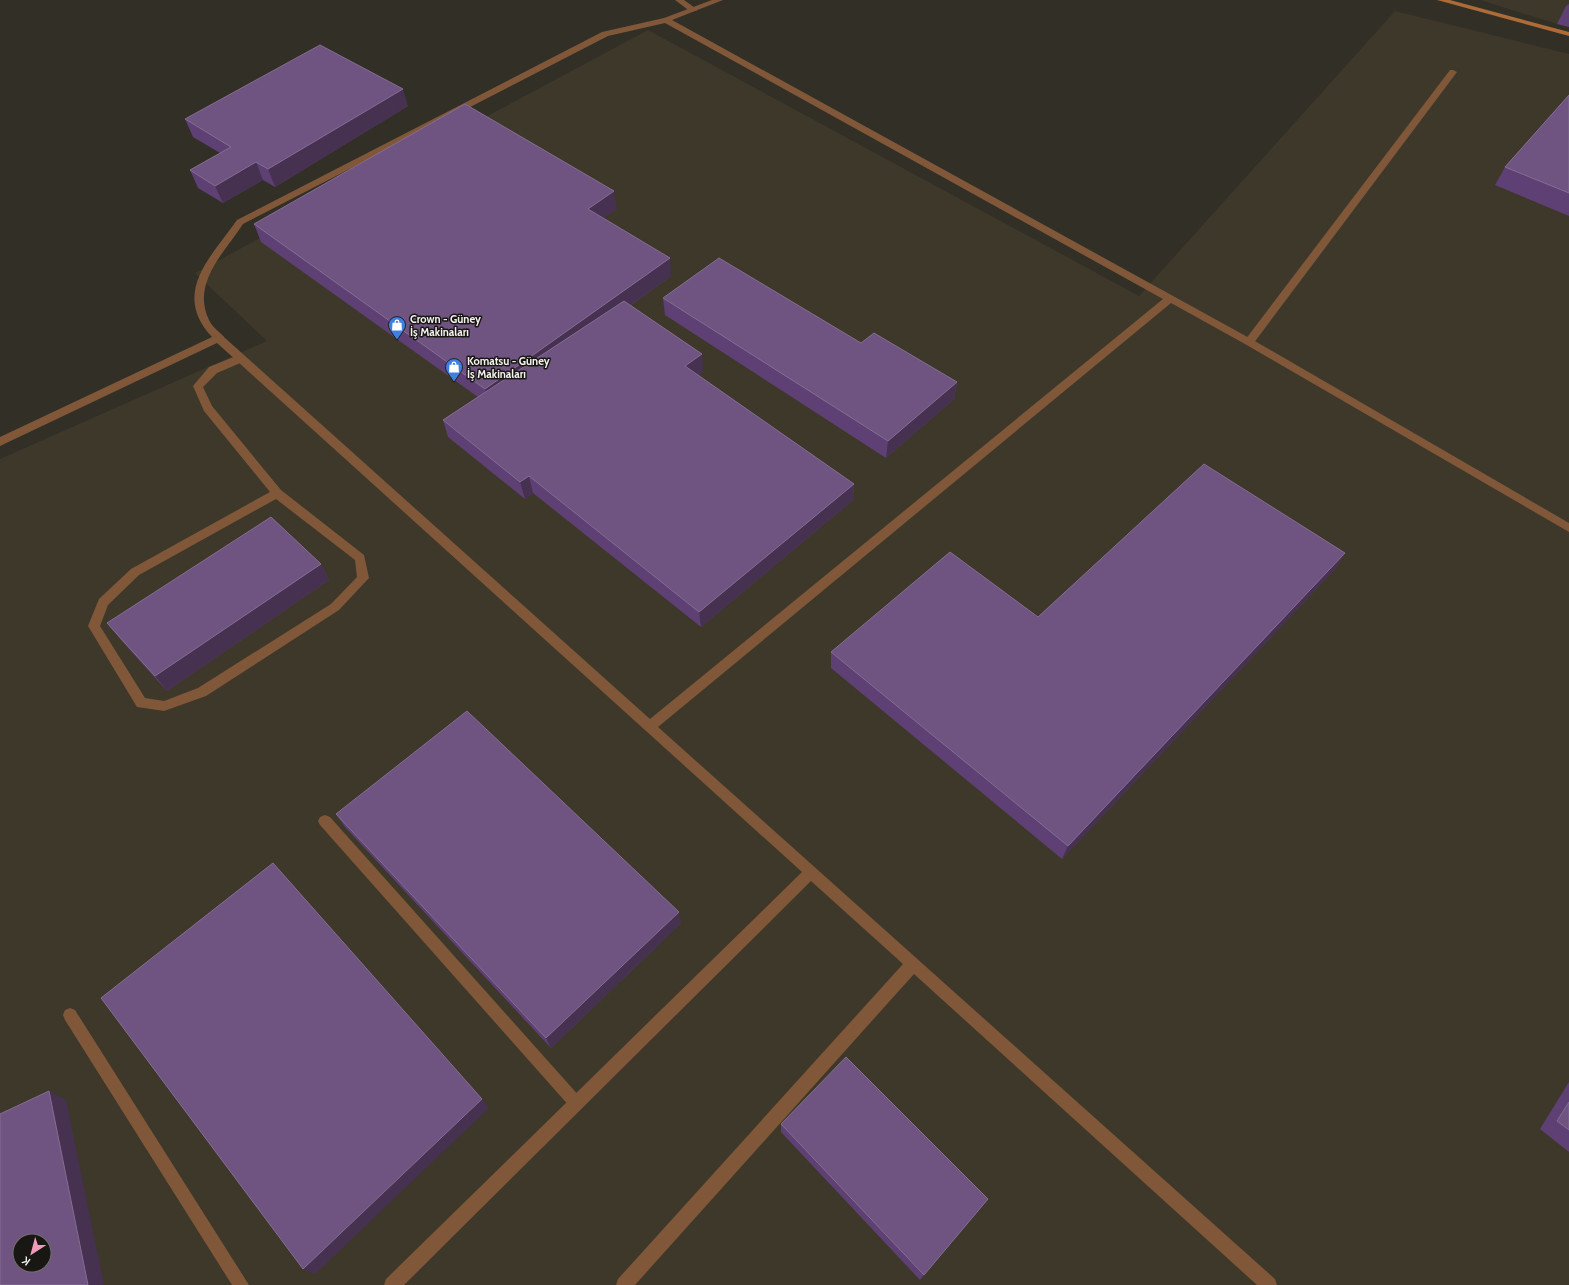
<svg xmlns="http://www.w3.org/2000/svg" width="1569" height="1285" viewBox="0 0 1569 1285" font-family="Cabin,sans-serif">
  <style>
    .built { fill: #3e382a; fill-rule: evenodd }
    .lines { fill: none; stroke-linecap: round; stroke-linejoin: round }
    .lane { fill: #805738; fill-rule: evenodd }
    .street { fill: #805738; fill-rule: evenodd }
    .secondary { fill: #ad6b37; fill-rule: evenodd }
    .wall { fill: #5e4074 }
    .shaded-wall { fill: #463150 }
    .building { fill: #6f5481; stroke: #846d92; fill-rule: evenodd }
    .labels { text-anchor: middle; stroke-width: 3; stroke-linejoin: round; paint-order: stroke }
    .poi-label { font-size: 11px; font-weight: bold; fill: #f5f3ee; stroke: #191714; text-anchor: start }
  </style>
  <rect width="100%" height="100%" fill="#322f27"/>
  <g class="built">
    <path d="M1480,0H1569V27L1557,24Z"/>
    <path d="M1395,11L1569,54V1285H0V459L267,341L195,273L648,30L1139,296ZM20,1241H44V1265H20Z"/>
  </g>
  <g class="lines">
    <g class="lane">
      <path d="M675,0H684L698,10L691,12Z"/>
      <path d="M1450,70H1453L1457,72L1253,344H1245L1244,342L1245,340Z"/>
      <path d="M241,354L246,358L245,361L217,373L203,387L212,406L281,490L364,555L369,578L339,610L206,696L164,711L137,707L88,626L99,599L131,569L270,492L204,411L193,386L209,367ZM276,499L355,560L357,577L331,604L198,688L164,701L145,698L100,626L108,605L139,575Z"/>
      <path d="M325,815L330,817L581,1098L584,1103L581,1108L576,1111L571,1108L320,825L318,821L320,817Z"/>
      <path d="M70,1008L75,1010L249,1285H232L65,1020L63,1015L65,1010Z"/>
    </g>
    <path class="street" d="M712,0H723L672,20L1253,340L1569,523V532L1245,344L1171,303L658,727L1275,1279L1277,1285H1257L914,974L635,1285H616L618,1279L903,964L811,881L404,1285H384L386,1279L802,872L217,343L0,446V437L212,337C171,293 211,257 237,220L602,32L664,18ZM665,23L1163,299L650,719L225,338C220,332 212,327 209,320C191,283 225,252 243,224L608,36Z"/>
    <path class="secondary" d="M1437,0H1450L1569,32V36Z"/>
  </g>
  <g class="wall">
    <path d="M1569,4V27L1557,24L1566,6Z"/>
    <path d="M1569,95V216L1495,185L1505,167Z"/>
    <path d="M408,106L275,187L263,180L223,203L198,188L190,170L220,153L193,137L185,119Z"/>
    <path d="M617,209L603,218L671,276L631,305L703,371L698,375L854,484L853,500L701,627L533,493L525,499L448,437L443,420L478,397L261,242L254,224Z"/>
    <path d="M663,298L861,343L957,382L954,399L886,458L665,315Z"/>
    <path d="M1345,553L1335,569L1062,859L831,668V652L1038,617Z"/>
    <path d="M321,564L329,580L167,691L120,639L107,623Z"/>
    <path d="M336,814L681,923L551,1048L345,827Z"/>
    <path d="M1569,1082V1152L1540,1129Z"/>
    <path d="M781,1124L988,1199L920,1280L781,1132Z"/>
  </g>
  <g class="shaded-wall">
    <path d="M403,89L408,106L275,187L268,169Z"/>
    <path d="M256,162L263,180L223,203L215,186Z"/>
    <path d="M614,191L617,209L591,227L588,209Z"/>
    <path d="M670,258L671,276L489,406L485,389Z"/>
    <path d="M702,354L703,371L686,383L685,366Z"/>
    <path d="M957,382L954,399L886,458L888,441Z"/>
    <path d="M529,476L533,493L525,499L520,482Z"/>
    <path d="M854,484L853,500L701,627L699,612Z"/>
    <path d="M1345,553L1335,569L1062,859L1068,846Z"/>
    <path d="M321,564L329,580L167,691L155,676Z"/>
    <path d="M679,912L681,923L551,1048L546,1038Z"/>
    <path d="M49,1091L66,1100L104,1285H88Z"/>
    <path d="M482,1099L489,1108L315,1274L303,1269Z"/>
    <path d="M988,1199L984,1205L920,1280L924,1275Z"/>
  </g>
  <g class="building">
    <path d="M320,45L403,89L268,169L256,162L215,186L190,170L231,147L185,119Z"/>
    <path d="M1569,95V193L1505,167Z"/>
    <path d="M465,104L614,191L588,209L670,258L485,389L254,224Z"/>
    <path d="M719,258L861,343L874,333L957,382L888,441L663,298Z"/>
    <path d="M624,301L702,354L685,366L854,484L699,612L529,476L520,482L443,420Z"/>
    <path d="M1204,464L1345,553L1068,846L831,652L950,552L1038,617Z"/>
    <path d="M271,517L321,564L155,676L107,623Z"/>
    <path d="M467,711L679,912L546,1038L336,814Z"/>
    <path d="M273,863L482,1099L303,1269L101,998Z"/>
    <path d="M846,1057L988,1199L924,1275L781,1124Z"/>
    <path d="M49,1091L88,1285H0V1114ZM20,1241H44V1265H20Z"/>
    <path d="M1569,1102V1130L1557,1121Z"/>
  </g>
  <defs>
    <g id="shop-pin" transform="scale(0.9)"><path d="M0 17L-7.5 6A9.5 9.5 0 1 1 7.5 6Z" fill="#3f7fe0" stroke="#191714"/><path d="M-5-2.5h2.3a2.7 3.5 0 0 1 5.4 0H5L5.5 6h-11ZM-1.5-2.5h3a1.5 2.3 0 0 0-3 0Z" fill="#fff"/></g>
  </defs>
  <g fill-rule="evenodd">
    <use href="#shop-pin" x="397" y="325"/>
    <use href="#shop-pin" x="454" y="367"/>
  </g>
  <g class="labels">
    <g class="poi-label">
      <text x="410" y="323">Crown - Güney<tspan x="410" dy="13">İş Makinaları</tspan></text>
      <text x="467" y="365">Komatsu - Güney<tspan x="467" dy="13">İş Makinaları</tspan></text>
    </g>
  </g>
  <g transform="translate(32 1253) rotate(216)"><circle r="19" fill="#191714" stroke="#716f6b"/>
  <path d="M0-3L7 15L0 10L-7 15Z" fill="#ef9ab9"/>
  <text y="-6" font-size="11" font-weight="bold" text-anchor="middle" fill="#f5f3ee">K</text>
  </g>
</svg>
